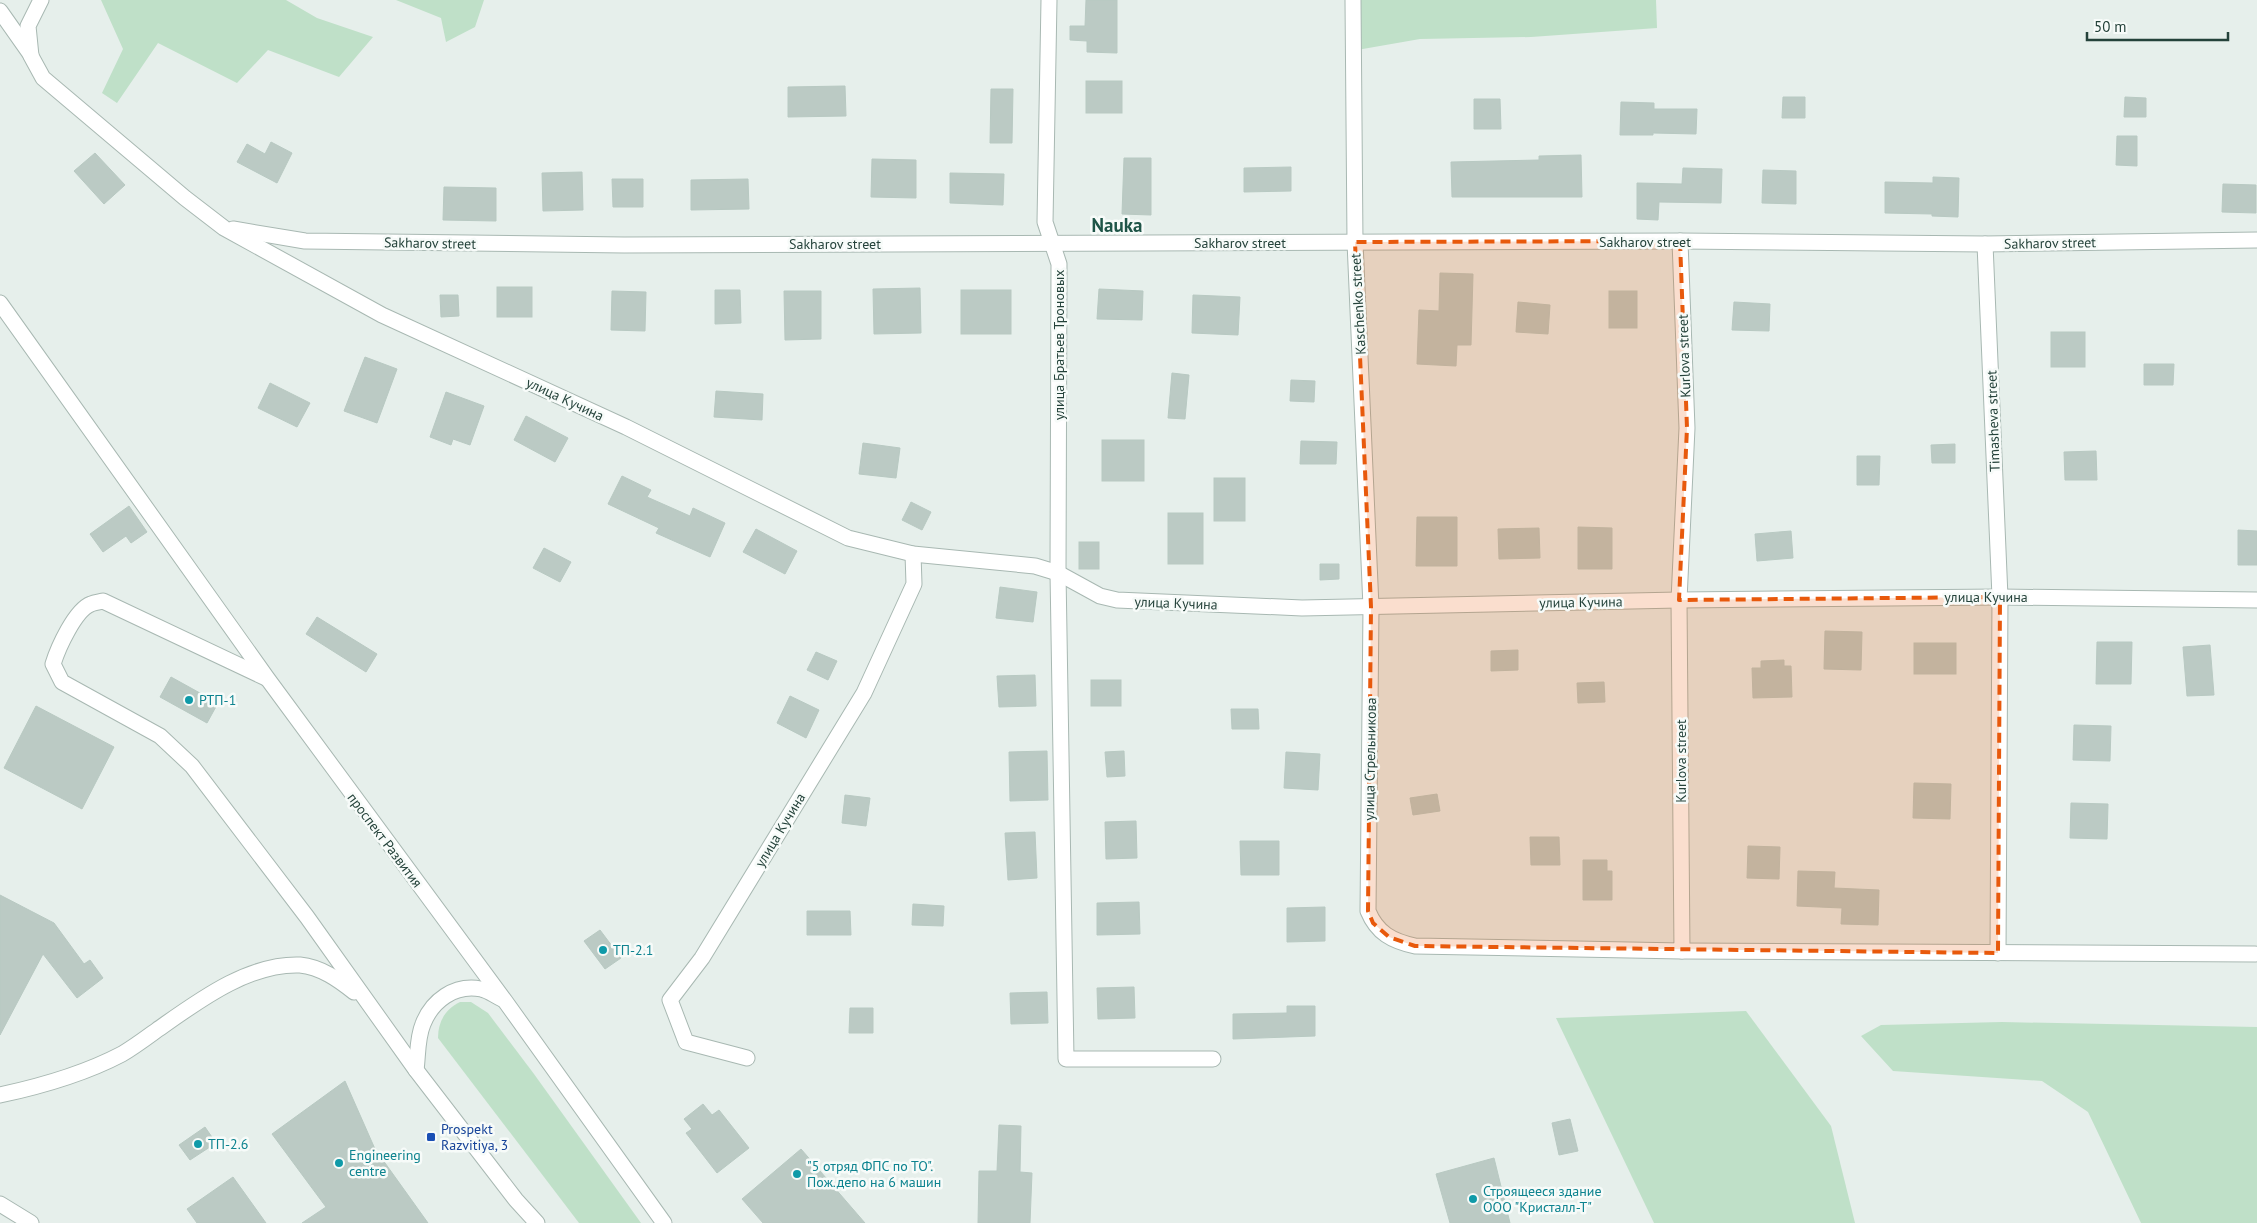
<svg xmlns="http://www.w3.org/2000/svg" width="2257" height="1223" viewBox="0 0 2257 1223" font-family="'PT Sans',sans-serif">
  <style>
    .green { fill: #bfe0c8 }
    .building { fill: #bbcac4; stroke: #b8c9c2 }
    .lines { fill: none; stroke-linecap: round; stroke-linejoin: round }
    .minor-casing { stroke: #a8b8b2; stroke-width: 17 }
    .tertiary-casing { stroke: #a8b8b2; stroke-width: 17 }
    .minor { stroke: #fff; stroke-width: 15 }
    .tertiary { stroke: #fff; stroke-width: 15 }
    .marked { fill: #e8590c; fill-opacity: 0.2; stroke: #e8590c; stroke-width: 4; stroke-dasharray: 10 6; stroke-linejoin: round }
    .culture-dot { fill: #0f9aa8; stroke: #f7fbf9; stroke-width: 2 }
    .transit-dot { fill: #1a4fb4; stroke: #f7fbf9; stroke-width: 2 }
    .labels { text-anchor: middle; stroke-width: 5; stroke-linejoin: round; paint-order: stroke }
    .street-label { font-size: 14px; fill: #24423a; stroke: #f7fbf9 }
    .culture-label { font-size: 14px; fill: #0d838f; stroke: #f7fbf9; text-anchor: start }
    .transit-label { font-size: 14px; fill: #164399; stroke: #f7fbf9; text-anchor: start }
    .district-label { font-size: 19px; font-weight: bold; fill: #1f5548; stroke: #f7fbf9 }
  </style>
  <rect width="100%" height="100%" fill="#e6efeb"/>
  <g class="green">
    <path d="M101,0H286L317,18L373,37L339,77L268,50L237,83L158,43L117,103L102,93L123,49Z"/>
    <path d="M396,0H484L475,27L446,42L441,18Z"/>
    <path d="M1359,0H1656L1657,28L1531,37L1420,39L1357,50Z"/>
    <path d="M460,1002H471L488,1013L534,1074L641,1223H579L438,1038C438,1022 445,1009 460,1002Z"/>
    <path d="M1746,1011L1831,1126L1855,1223H1654L1556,1018Z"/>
    <path d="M2002,1022L2257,1027V1223H2141L2088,1112L2042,1081L1893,1071L1861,1036L1881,1025Z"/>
  </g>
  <g class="building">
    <path d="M1086,0H1117V53L1087,52V41L1070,40V26H1085Z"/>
    <rect x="1086" y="81" width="36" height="32"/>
    <path d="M845,86L846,116L788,117V87Z"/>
    <path d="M991,89H1013L1012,143H990Z"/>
    <path d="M1783,97H1805V118H1782Z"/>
    <path d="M2125,97L2146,98V117H2124Z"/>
    <path d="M1474,99H1500L1501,129H1474Z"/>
    <path d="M1621,102L1654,103V109H1697L1696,134L1653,133V135H1620Z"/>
    <path d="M2117,136H2137V166L2116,165Z"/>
    <path d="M271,142L292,153L277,183L237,162L247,144L265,154Z"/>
    <path d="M95,153L125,185L104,204L74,171Z"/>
    <path d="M1581,155L1582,197H1452L1451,162L1539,160V156Z"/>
    <path d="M1124,158H1151V215L1122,214Z"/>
    <path d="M872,159L916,160V198L871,197Z"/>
    <path d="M1291,167V191L1244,192V168Z"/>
    <path d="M1683,168L1722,169L1721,203L1659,202L1658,220L1637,219V183L1682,184Z"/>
    <path d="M1763,170L1796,171V204L1762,203Z"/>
    <path d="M582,172L583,210L543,211L542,173Z"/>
    <path d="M950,173L1004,174L1003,205L950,203Z"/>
    <path d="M1933,177L1959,178L1958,217L1932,216V214L1885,213V182L1933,183Z"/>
    <path d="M612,179H643V207H613Z"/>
    <path d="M748,179L749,209L691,210V180Z"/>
    <path d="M2223,184L2256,185V213L2222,212Z"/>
    <path d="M444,187L496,188V221L443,220Z"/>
    <path d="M1440,273L1473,274L1471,345H1457L1456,366L1417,364L1419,310L1439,311Z"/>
    <rect x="497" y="287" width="35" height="30"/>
    <path d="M920,288L921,333L874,334L873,289Z"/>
    <path d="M1099,289L1143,291L1142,320L1097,319Z"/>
    <path d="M715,290H740L741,323L715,324Z"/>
    <rect x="961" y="290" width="50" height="44"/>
    <path d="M612,291L646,292L645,331L611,330Z"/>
    <path d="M784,291H821V339L785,340Z"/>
    <rect x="1609" y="291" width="28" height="37"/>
    <path d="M440,295H458L459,316L441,317Z"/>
    <path d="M1193,295L1240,297L1238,335L1192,333Z"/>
    <path d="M1518,302L1550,305L1548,334L1516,332Z"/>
    <path d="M1734,302L1770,304L1769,331L1732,330Z"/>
    <rect x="2051" y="332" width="34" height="35"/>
    <path d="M365,357L397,369L377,423L344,411Z"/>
    <path d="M2144,364H2174L2173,385H2144Z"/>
    <path d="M1172,373L1189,375L1185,419L1168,418Z"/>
    <path d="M1291,380L1315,381L1314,402L1290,401Z"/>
    <path d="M270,383L310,403L297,427L258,408Z"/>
    <path d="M716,391L763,394L762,420L714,417Z"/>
    <path d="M446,392L484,406L470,445L453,439L451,445L430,437Z"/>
    <path d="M526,416L568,438L555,462L514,440Z"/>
    <rect x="1102" y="440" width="42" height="41"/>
    <path d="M1301,441L1337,442L1336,464H1300Z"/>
    <path d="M863,443L900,448L896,478L859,474Z"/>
    <path d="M1955,444V463H1932L1931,445Z"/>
    <path d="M2096,451L2097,480H2065L2064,452Z"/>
    <path d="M1857,456H1880L1879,485H1857Z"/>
    <path d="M622,476L651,490L647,497L690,516L693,508L725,523L710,557L656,533L659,528L608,504Z"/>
    <rect x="1214" y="478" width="31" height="43"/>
    <path d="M911,502L931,512L922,530L902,520Z"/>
    <path d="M129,506L147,532L131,543L126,536L103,552L90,534Z"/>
    <rect x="1168" y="513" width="35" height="51"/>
    <path d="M1417,517H1457V566H1416Z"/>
    <path d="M1578,527L1612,528V569H1578Z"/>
    <path d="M1539,528L1540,558L1499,559L1498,529Z"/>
    <path d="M756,529L797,551L785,574L743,552Z"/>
    <path d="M2238,530L2257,531V565H2238Z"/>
    <path d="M1791,531L1793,558L1757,561L1755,534Z"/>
    <rect x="1079" y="542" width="20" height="27"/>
    <path d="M544,548L571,562L560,582L533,568Z"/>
    <path d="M1320,564H1339V579L1320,580Z"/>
    <path d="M1000,587L1037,592L1033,622L996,618Z"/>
    <path d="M317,617L377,654L366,672L306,634Z"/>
    <path d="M1825,631L1862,632L1861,670L1824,669Z"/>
    <path d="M2097,642H2132L2131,684H2096Z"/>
    <rect x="1914" y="643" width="42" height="31"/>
    <path d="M2210,645L2214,695L2187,696L2183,647Z"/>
    <path d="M1518,650V670L1491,671V651Z"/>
    <path d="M816,652L837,661L828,680L807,670Z"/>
    <path d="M1784,660V666H1791L1792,697L1753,698L1752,668H1761V661Z"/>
    <path d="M1035,675L1036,706L999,707L997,676Z"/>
    <path d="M171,677L218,703L207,723L160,697Z"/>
    <rect x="1091" y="680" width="30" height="26"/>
    <path d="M1604,682L1605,702L1578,703L1577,683Z"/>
    <path d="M790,696L819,710L806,738L777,723Z"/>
    <path d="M36,706L114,747L82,809L4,768Z"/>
    <path d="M1231,709H1258L1259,729H1232Z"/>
    <path d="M2074,725L2111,726L2110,761L2073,760Z"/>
    <path d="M1047,751L1048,800L1010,801L1009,752Z"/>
    <path d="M1124,751L1125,776L1107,777L1105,752Z"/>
    <path d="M1286,752L1320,754L1318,790L1284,788Z"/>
    <path d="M1914,783L1951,784L1950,819L1913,818Z"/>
    <path d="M1437,794L1440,811L1413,815L1410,798Z"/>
    <path d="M845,795L870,798L866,826L842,823Z"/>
    <path d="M2071,803L2108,804L2107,839L2070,838Z"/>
    <path d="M1136,821L1137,858L1106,859L1105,822Z"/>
    <path d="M1035,832L1037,878L1008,880L1005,833Z"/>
    <path d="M1530,837H1559L1560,865H1531Z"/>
    <path d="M1240,841H1279V875H1241Z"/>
    <path d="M1748,846L1780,847L1779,879L1747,878Z"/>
    <path d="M1583,860H1607V871H1612V900H1583Z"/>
    <path d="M1798,871L1835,872L1834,888L1879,890L1878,925L1841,924L1842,908L1797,906Z"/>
    <path d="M0,895L54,923L84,964L90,960L103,978L77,998L43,954L0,1035Z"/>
    <path d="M1139,902L1140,934L1097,935V903Z"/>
    <path d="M913,904L944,906L943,926L912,925Z"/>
    <path d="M1325,907V941L1287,942V908Z"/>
    <path d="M807,911H850L851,935H807Z"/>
    <path d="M600,930L621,958L605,969L584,941Z"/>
    <path d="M1134,987L1135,1018L1098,1019L1097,988Z"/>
    <path d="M1047,992L1048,1023L1011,1024L1010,993Z"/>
    <path d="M1287,1006H1315V1036L1233,1039V1014L1287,1013Z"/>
    <path d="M850,1008H873V1033H849Z"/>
    <path d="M345,1081L375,1149L428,1223H302L326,1207L272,1134Z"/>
    <path d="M703,1104L712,1115L719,1110L749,1148L717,1173L686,1133L692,1129L684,1119Z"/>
    <path d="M1570,1119L1578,1151L1559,1155L1552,1123Z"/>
    <path d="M999,1125L1021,1126L1020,1172L1032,1173L1030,1223H978L979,1171H997Z"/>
    <path d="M205,1127L216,1143L190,1160L179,1145Z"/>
    <path d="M801,1149L865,1223H763L742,1199Z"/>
    <path d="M1494,1158L1510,1223H1450L1436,1174Z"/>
    <path d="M233,1177L266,1223H197L187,1209Z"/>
  </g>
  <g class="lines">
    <g class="minor-casing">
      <g id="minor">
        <path d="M41,0L28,26L31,56L43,78L185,198L224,228L382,315L626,427L848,538L913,554L1035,566L1058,573L1100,596L1117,600L1302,608L1679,600L2000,597L2257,600"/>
        <path d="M1049,0L1045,222L1059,264L1058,573L1066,1059H1213"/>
        <path d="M1353,0L1355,242L1371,607L1368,911C1377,933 1392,941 1415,946L1682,951L1679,600L1687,428L1680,241"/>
        <path d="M0,11L31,55"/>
        <path d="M233,229L305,241L624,245L1680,241L1985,244L2257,240"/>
        <path d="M1985,244L2000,597L1998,953"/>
        <path d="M1682,951L2255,954"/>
        <path d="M747,1058L686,1042L670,1000L702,958L864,693L914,584L913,554"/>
        <path d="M0,1204L31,1223"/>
      </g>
    </g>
    <g class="tertiary-casing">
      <g id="tertiary">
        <path d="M0,303L267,678L505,1001L664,1223"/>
        <path d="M266,678L103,601C99,602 95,602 91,604C75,610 58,648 53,664L62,682L160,736L192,766L307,917L416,1070L516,1200L537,1223"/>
        <path d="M416,1070C418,1056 417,1038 423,1024C432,1001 454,984 481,989C488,990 495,996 502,999"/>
        <path d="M0,1095C42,1086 84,1074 122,1054C134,1047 146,1038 157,1030C197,1002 248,963 300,965C321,967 339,980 354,992"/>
      </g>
    </g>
    <use href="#minor" class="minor"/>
    <use href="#tertiary" class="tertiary"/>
  </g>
  <path class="marked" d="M1680,241L1687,428L1679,600L2000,597L1998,953L1415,946L1389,937L1373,923L1368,911L1371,607L1355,242Z"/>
  <g class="culture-dot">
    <circle cx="189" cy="700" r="5"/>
    <circle cx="603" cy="950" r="5"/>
    <circle cx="198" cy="1144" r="5"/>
    <circle cx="339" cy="1163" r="5"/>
    <circle cx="797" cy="1174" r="5"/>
    <circle cx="1473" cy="1199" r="5"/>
  </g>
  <rect class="transit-dot" x="426" y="1132" width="10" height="10" rx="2.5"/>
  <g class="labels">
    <g class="street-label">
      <text x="1645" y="247">Sakharov street</text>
      <text transform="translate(430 243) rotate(1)" y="5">Sakharov street</text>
      <text x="1240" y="248">Sakharov street</text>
      <text transform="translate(2050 243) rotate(-1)" y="5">Sakharov street</text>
      <text x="835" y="249">Sakharov street</text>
      <text transform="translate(1358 304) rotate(-93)" y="5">Kaschenko street</text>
      <text transform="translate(1059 345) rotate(-90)" y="5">улица Братьев Троновых</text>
      <text transform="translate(1684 356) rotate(-92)" y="5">Kurlova street</text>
      <text transform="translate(565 399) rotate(25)" y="5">улица Кучина</text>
      <text transform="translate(1993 421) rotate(-92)" y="5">Timasheva street</text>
      <text x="1986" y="602">улица Кучина</text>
      <text transform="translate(1581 602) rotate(-1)" y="5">улица Кучина</text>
      <text transform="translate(1176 603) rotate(2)" y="5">улица Кучина</text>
      <text transform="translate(1370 759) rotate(-89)" y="5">улица Стрельникова</text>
      <text transform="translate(1681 761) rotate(-90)" y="5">Kurlova street</text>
      <text transform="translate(780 830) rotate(-59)" y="5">улица Кучина</text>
      <text transform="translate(385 840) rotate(53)" y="5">проспект Развития</text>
    </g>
    <g class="culture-label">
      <text x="199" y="705">РТП-1</text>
      <text x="613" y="955">ТП-2.1</text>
      <text x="208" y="1149">ТП-2.6</text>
      <text x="349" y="1160">Engineering<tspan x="349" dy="16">centre</tspan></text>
      <text x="807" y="1171">"5 отряд ФПС по ТО".<tspan x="807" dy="16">Пож.депо на 6 машин</tspan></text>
      <text x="1483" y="1196">Строящееся здание<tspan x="1483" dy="16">ООО "Кристалл-Т"</tspan></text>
    </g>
    <g class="transit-label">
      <text x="441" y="1134">Prospekt<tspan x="441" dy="16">Razvitiya, 3</tspan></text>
    </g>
    <g class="district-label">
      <text x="1117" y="232">Nauka</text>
    </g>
  </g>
  <path d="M2087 32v8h141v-8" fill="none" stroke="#24423a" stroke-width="2.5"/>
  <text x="2094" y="32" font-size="15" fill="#24423a" stroke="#f7fbf9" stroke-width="4" paint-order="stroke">50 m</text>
</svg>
